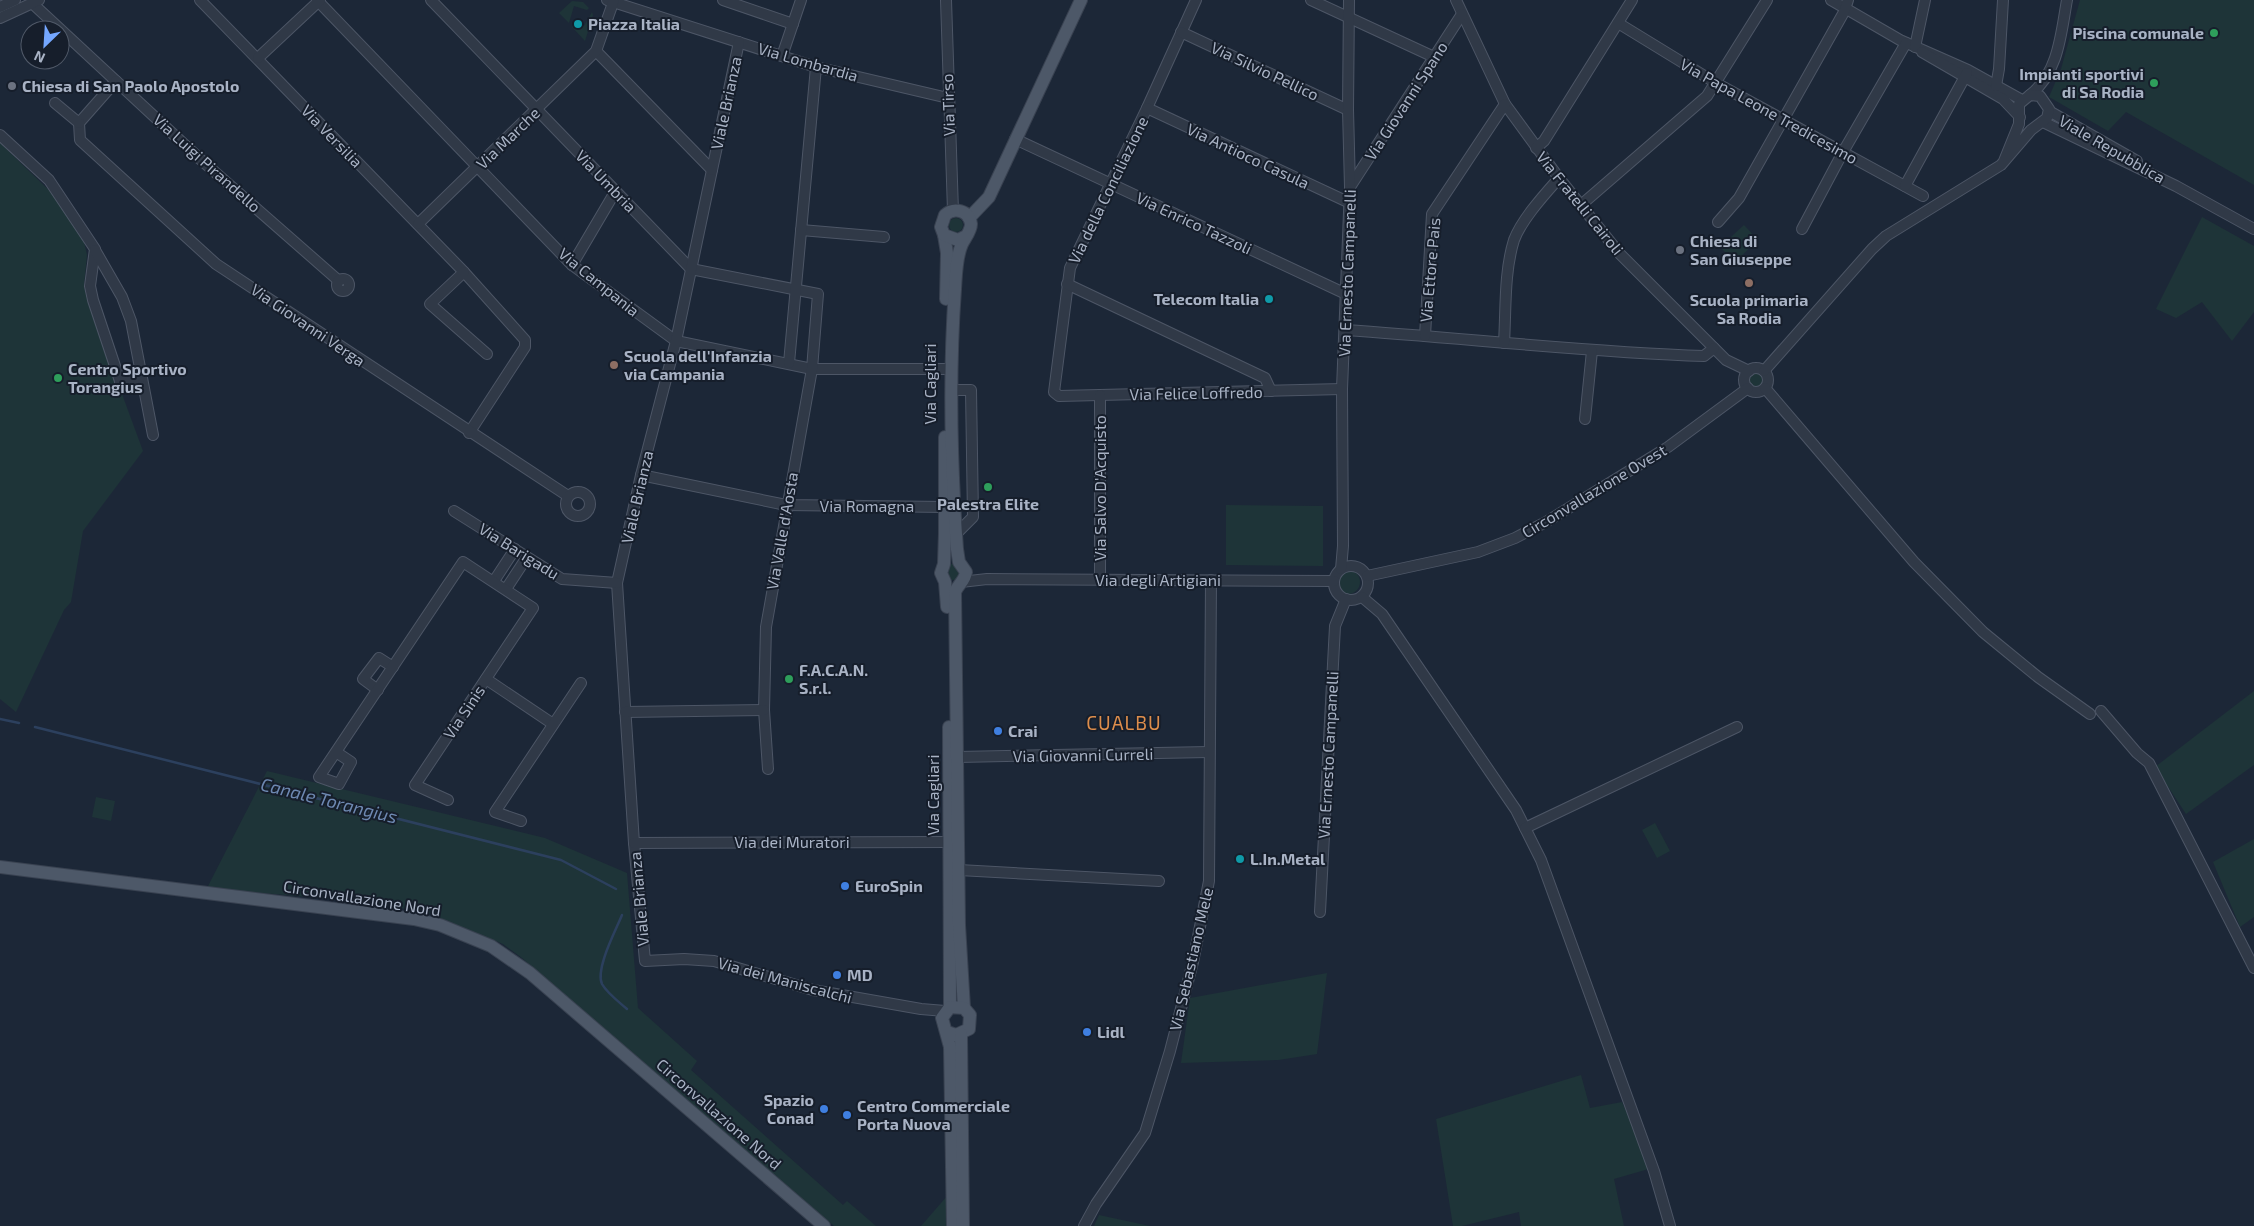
<svg xmlns="http://www.w3.org/2000/svg" width="2254" height="1226" viewBox="0 0 2254 1226" font-family="'Exo 2',sans-serif">
  <style>
    .green { fill: #1e3438 }
    .lines { fill: none; stroke-linecap: round; stroke-linejoin: round }
    .stream { stroke: #2c405e; stroke-width: 2.5 }
    .minor-casing { stroke: #4d5666; stroke-width: 12 }
    .major-casing { stroke: #394251; stroke-width: 14 }
    .minor { stroke: #303947; stroke-width: 10 }
    .major { stroke: #4d5868; stroke-width: 12 }
    .culture-dot { fill: #0f9aa8; stroke: #161e2b; stroke-width: 2 }
    .leisure-dot { fill: #2e9e5b; stroke: #161e2b; stroke-width: 2 }
    .worship-dot { fill: #6b7280; stroke: #161e2b; stroke-width: 2 }
    .education-dot { fill: #8d6e63; stroke: #161e2b; stroke-width: 2 }
    .shop-dot { fill: #3f7fe0; stroke: #161e2b; stroke-width: 2 }
    .labels { text-anchor: middle; stroke-width: 4; stroke-linejoin: round; paint-order: stroke }
    .poi-label { font-size: 16px; font-weight: bold; fill: #a9b3c5; stroke: #161e2b; text-anchor: start }
    .street-label { font-size: 16px; fill: #a9b3c5; stroke: #161e2b }
    .water-label { font-size: 18px; font-style: italic; fill: #6e89b2; stroke: #161e2b }
    .quarter-label { font-size: 19px; letter-spacing: 1px; fill: #de8e4c; stroke: #161e2b }
  </style>
  <rect width="100%" height="100%" fill="#1c2737"/>
  <g class="green">
    <path d="M2080,0H2254V185L2126,112L2108,131L2049,97L2061,69Z"/>
    <path d="M572,1L583,2L589,8L587,10L574,6L569,23L559,13Z"/>
    <path d="M592,12L593,15L585,41L572,27L573,23L584,26Z"/>
    <path d="M0,143L58,199L84,242L87,255L84,285L87,299L143,451L83,531L71,602L64,610L16,712L0,699Z"/>
    <path d="M2202,217L2254,246V312L2232,341L2202,302L2176,318L2156,309Z"/>
    <circle cx="956" cy="225" r="7"/>
    <path d="M1744,225L1758,240L1735,262L1720,247Z"/>
    <circle cx="1755" cy="379" r="8"/>
    <path d="M1226,505L1323,506V566L1226,565Z"/>
    <circle cx="952" cy="572" r="8"/>
    <circle cx="1348" cy="582" r="12"/>
    <path d="M2254,691V765L2186,814L2155,767Z"/>
    <path d="M267,771L545,838L627,873L638,1008L697,1061L691,1070L843,1205L847,1201L876,1226H834L671,1088L522,958L503,944L424,911L318,898L207,888Z"/>
    <path d="M96,797L115,801L111,821L92,817Z"/>
    <path d="M1655,823L1670,851L1657,858L1642,830Z"/>
    <path d="M2254,839V917L2240,927L2213,862Z"/>
    <path d="M1327,973L1317,1054L1278,1060L1181,1063L1190,998Z"/>
    <path d="M1581,1075L1590,1108L1622,1102L1652,1168L1614,1179L1624,1226H1521L1519,1212L1462,1226H1453L1436,1119Z"/>
    <path d="M948,1195V1226H921Z"/>
    <path d="M1099,1215L1150,1226H1094Z"/>
  </g>
  <g class="lines">
    <g class="stream">
      <path d="M0,719L19,723"/>
      <path d="M35,727L561,860L616,889"/>
      <path d="M622,915C616,930 595,969 602,984C607,993 619,1002 627,1009"/>
    </g>
    <g class="minor-casing">
      <g id="minor">
        <path d="M200,0L464,272L525,340V347L469,433"/>
        <path d="M317,0L572,265L676,341L812,369H946"/>
        <path d="M431,0L691,269L818,294L812,369L766,627L764,710L768,769"/>
        <path d="M607,0L816,67L948,98"/>
        <path d="M723,0L793,24"/>
        <path d="M946,0L953,211"/>
        <path d="M1196,0L1147,108L1070,268L1054,392L1059,396L1342,389"/>
        <path d="M1311,0L1434,57"/>
        <path d="M1456,0L1505,104L1559,178L1620,254L1726,360L1749,371"/>
        <path d="M1831,0L1900,40L1968,70L2022,100"/>
        <path d="M32,3L200,159L339,281"/>
        <path d="M0,7L15,0"/>
        <path d="M0,18L39,0"/>
        <path d="M1618,23L1716,83L1923,196"/>
        <path d="M1181,32L1348,110"/>
        <path d="M739,42L676,341L641,475L617,583L634,843L645,961L684,959L714,961L813,990L921,1009L945,1011"/>
        <path d="M1915,47L1925,0"/>
        <path d="M596,51L712,170"/>
        <path d="M1922,52L2003,99L2020,117"/>
        <path d="M782,56L801,0"/>
        <path d="M258,58L320,0"/>
        <path d="M116,81L79,123L80,140L216,264L568,496"/>
        <path d="M1996,86L1999,69L2003,0"/>
        <path d="M2030,95C2059,72 2061,33 2067,0"/>
        <path d="M55,103L79,123"/>
        <path d="M1147,108L1350,203"/>
        <path d="M2049,111L2137,161"/>
        <path d="M2043,122L2176,186L2254,229"/>
        <path d="M0,135L49,180L95,249L90,286L93,300L122,387"/>
        <path d="M1015,139L1346,294"/>
        <path d="M1536,148L1544,141L1632,0"/>
        <path d="M1905,186L1967,73"/>
        <path d="M1350,187L1462,14"/>
        <path d="M1581,205L1707,96L1767,0"/>
        <path d="M1718,222L1739,198L1844,12L1848,0"/>
        <path d="M418,224L596,51L614,0"/>
        <path d="M1802,229L1843,152L1906,43"/>
        <path d="M801,230L884,237"/>
        <path d="M95,250L122,297L131,321L153,435"/>
        <path d="M572,265L615,192"/>
        <path d="M464,272L430,304L487,354"/>
        <circle cx="343" cy="285" r="6"/>
        <path d="M1067,284L1265,378L1271,391"/>
        <path d="M1345,330C1465,338 1584,352 1704,356L1714,348"/>
        <path d="M1425,336L1432,214L1505,104"/>
        <path d="M1504,343C1506,310 1504,272 1514,240C1522,219 1544,195 1559,178"/>
        <path d="M789,363L816,67"/>
        <circle cx="1756" cy="380" r="12"/>
        <path d="M1764,371L1872,249L1886,236L2001,165L2031,130L2047,118L2049,109L2040,96L2030,95L2019,104V124L2004,161"/>
        <path d="M120,382L141,377"/>
        <path d="M1765,388L1914,562L1983,632L2038,677L2090,714"/>
        <path d="M953,390H971L973,517L956,534"/>
        <path d="M1585,419L1592,351"/>
        <path d="M641,475L786,505L945,507"/>
        <circle cx="578" cy="504" r="12"/>
        <path d="M454,511L562,579L617,583"/>
        <circle cx="1351" cy="583" r="17"/>
        <path d="M1341,569L1343,546L1342,389L1350,187L1348,110L1349,0"/>
        <path d="M1367,576L1478,552L1515,538L1546,522L1668,447L1748,388"/>
        <path d="M1100,580V395"/>
        <path d="M494,581L515,549"/>
        <path d="M961,582L987,579L1334,581"/>
        <path d="M506,589L527,557"/>
        <path d="M1362,597L1382,614L1516,810L1541,860L1654,1171L1670,1226"/>
        <path d="M486,679L553,724"/>
        <path d="M378,690L363,679L379,658L393,667"/>
        <path d="M2101,711L2137,753L2149,763L2254,968"/>
        <path d="M625,712L764,710"/>
        <path d="M336,752L351,762L339,784L319,777L463,562L533,608L415,785L448,800"/>
        <path d="M958,757L1209,752"/>
        <path d="M521,821L495,812L581,683"/>
        <path d="M1525,828L1737,727"/>
        <path d="M634,843L949,842"/>
        <path d="M959,870L1159,881"/>
        <path d="M1320,912L1335,626L1346,599"/>
        <path d="M1084,1226L1096,1204L1145,1133L1170,1051L1193,962L1209,881L1211,580"/>
      </g>
    </g>
    <g class="major-casing">
      <g id="major">
        <path d="M969,218L989,197L1081,0"/>
        <path d="M944,235L947,253L946,299"/>
        <path d="M945,437V533L944,564L941,573L945,582L947,607"/>
        <path d="M949,727L950,1007"/>
        <path d="M0,867L414,919L440,925L491,946L530,973L824,1226"/>
        <path d="M964,1008L959,925L955,592C958,584 965,581 966,572L959,562L957,549C951,465 949,373 955,289C956,275 956,257 962,244C965,238 971,231 971,224C969,210 954,207 945,215L941,227L944,235L958,240L966,236"/>
        <path d="M947,1032L956,1035L969,1029L970,1015L964,1008L950,1007L942,1018L950,1047L953,1226"/>
        <path d="M961,1034L963,1226"/>
      </g>
    </g>
    <use href="#minor" class="minor"/>
    <use href="#major" class="major"/>
  </g>
  <g class="culture-dot">
    <circle cx="578" cy="24" r="5"/>
    <circle cx="1269" cy="299" r="5"/>
    <circle cx="1240" cy="859" r="5"/>
  </g>
  <g class="leisure-dot">
    <circle cx="2214" cy="33" r="5"/>
    <circle cx="2154" cy="83" r="5"/>
    <circle cx="58" cy="378" r="5"/>
    <circle cx="988" cy="487" r="5"/>
    <circle cx="789" cy="679" r="5"/>
  </g>
  <g class="worship-dot">
    <circle cx="12" cy="86" r="5"/>
    <circle cx="1680" cy="250" r="5"/>
  </g>
  <g class="education-dot">
    <circle cx="1749" cy="283" r="5"/>
    <circle cx="614" cy="365" r="5"/>
  </g>
  <g class="shop-dot">
    <circle cx="998" cy="731" r="5"/>
    <circle cx="845" cy="886" r="5"/>
    <circle cx="837" cy="975" r="5"/>
    <circle cx="1087" cy="1032" r="5"/>
    <circle cx="824" cy="1109" r="5"/>
    <circle cx="847" cy="1115" r="5"/>
  </g>
  <g class="labels">
    <g class="poi-label">
      <text x="588" y="30">Piazza Italia</text>
      <text x="2204" y="39" text-anchor="end">Piscina comunale</text>
      <text x="2144" y="80" text-anchor="end">Impianti sportivi<tspan x="2144" dy="18">di Sa Rodia</tspan></text>
      <text x="22" y="92">Chiesa di San Paolo Apostolo</text>
      <text x="1690" y="247">Chiesa di<tspan x="1690" dy="18">San Giuseppe</tspan></text>
      <text x="1259" y="305" text-anchor="end">Telecom Italia</text>
      <text x="1749" y="306" text-anchor="middle">Scuola primaria<tspan x="1749" dy="18">Sa Rodia</tspan></text>
      <text x="624" y="362">Scuola dell'Infanzia<tspan x="624" dy="18">via Campania</tspan></text>
      <text x="68" y="375">Centro Sportivo<tspan x="68" dy="18">Torangius</tspan></text>
      <text x="988" y="510" text-anchor="middle">Palestra Elite</text>
      <text x="799" y="676">F.A.C.A.N.<tspan x="799" dy="18">S.r.l.</tspan></text>
      <text x="1008" y="737">Crai</text>
      <text x="1250" y="865">L.In.Metal</text>
      <text x="855" y="892">EuroSpin</text>
      <text x="847" y="981">MD</text>
      <text x="1097" y="1038">Lidl</text>
      <text x="814" y="1106" text-anchor="end">Spazio<tspan x="814" dy="18">Conad</tspan></text>
      <text x="857" y="1112">Centro Commerciale<tspan x="857" dy="18">Porta Nuova</tspan></text>
    </g>
    <g class="street-label">
      <text transform="translate(808 62) rotate(16)" y="6">Via Lombardia</text>
      <text transform="translate(1265 71) rotate(25)" y="6">Via Silvio Pellico</text>
      <text transform="translate(1406 101) rotate(-57)" y="6">Via Giovanni Spano</text>
      <text transform="translate(726 103) rotate(-78)" y="6">Viale Brianza</text>
      <text transform="translate(948 105) rotate(-92)" y="6">Via Tirso</text>
      <text transform="translate(1769 111) rotate(29)" y="6">Via Papa Leone Tredicesimo</text>
      <text transform="translate(332 136) rotate(46)" y="6">Via Versilia</text>
      <text transform="translate(508 138) rotate(-44)" y="6">Via Marche</text>
      <text transform="translate(2112 149) rotate(30)" y="6">Viale Repubblica</text>
      <text transform="translate(1248 156) rotate(25)" y="6">Via Antioco Casula</text>
      <text transform="translate(207 163) rotate(42)" y="6">Via Luigi Pirandello</text>
      <text transform="translate(606 181) rotate(46)" y="6">Via Umbria</text>
      <text transform="translate(1108 190) rotate(-64)" y="6">Via della Conciliazione</text>
      <text transform="translate(1580 203) rotate(51)" y="6">Via Fratelli Cairoli</text>
      <text transform="translate(1194 223) rotate(25)" y="6">Via Enrico Tazzoli</text>
      <text transform="translate(1430 270) rotate(-85)" y="6">Via Ettore Pais</text>
      <text transform="translate(1347 273) rotate(-88)" y="6">Via Ernesto Campanelli</text>
      <text transform="translate(599 282) rotate(39)" y="6">Via Campania</text>
      <text transform="translate(308 325) rotate(34)" y="6">Via Giovanni Verga</text>
      <text transform="translate(930 384) rotate(-90)" y="6">Via Cagliari</text>
      <text transform="translate(1196 393) rotate(-1)" y="6">Via Felice Loffredo</text>
      <text transform="translate(1100 488) rotate(-90)" y="6">Via Salvo D'Acquisto</text>
      <text transform="translate(1594 491) rotate(-31)" y="6">Circonvallazione Ovest</text>
      <text transform="translate(637 497) rotate(-77)" y="6">Viale Brianza</text>
      <text x="867" y="512">Via Romagna</text>
      <text transform="translate(782 531) rotate(-80)" y="6">Via Valle d'Aosta</text>
      <text transform="translate(519 551) rotate(32)" y="6">Via Barigadu</text>
      <text x="1158" y="586">Via degli Artigiani</text>
      <text transform="translate(464 712) rotate(-56)" y="6">Via Sinis</text>
      <text transform="translate(1083 755) rotate(-1)" y="6">Via Giovanni Curreli</text>
      <text transform="translate(1328 755) rotate(-87)" y="6">Via Ernesto Campanelli</text>
      <text transform="translate(933 795) rotate(-90)" y="6">Via Cagliari</text>
      <text x="792" y="848">Via dei Muratori</text>
      <text transform="translate(362 898) rotate(9)" y="6">Circonvallazione Nord</text>
      <text transform="translate(639 899) rotate(-95)" y="6">Viale Brianza</text>
      <text transform="translate(1191 959) rotate(-77)" y="6">Via Sebastiano Mele</text>
      <text transform="translate(785 980) rotate(15)" y="6">Via dei Maniscalchi</text>
      <text transform="translate(719 1114) rotate(41)" y="6">Circonvallazione Nord</text>
    </g>
    <g class="water-label">
      <text transform="translate(329 801) rotate(14)" y="6">Canale Torangius</text>
    </g>
    <g class="quarter-label">
      <text x="1124" y="730">CUALBU</text>
    </g>
  </g>
  <g transform="translate(45 45) rotate(205)"><circle r="24" fill="#161e2b" stroke="#515a69"/>
  <path d="M0-4L9 19L0 12L-9 19Z" fill="#74a7ff"/>
  <text y="-8" font-size="14" font-weight="bold" text-anchor="middle" fill="#a9b3c5">N</text>
  </g>
</svg>
